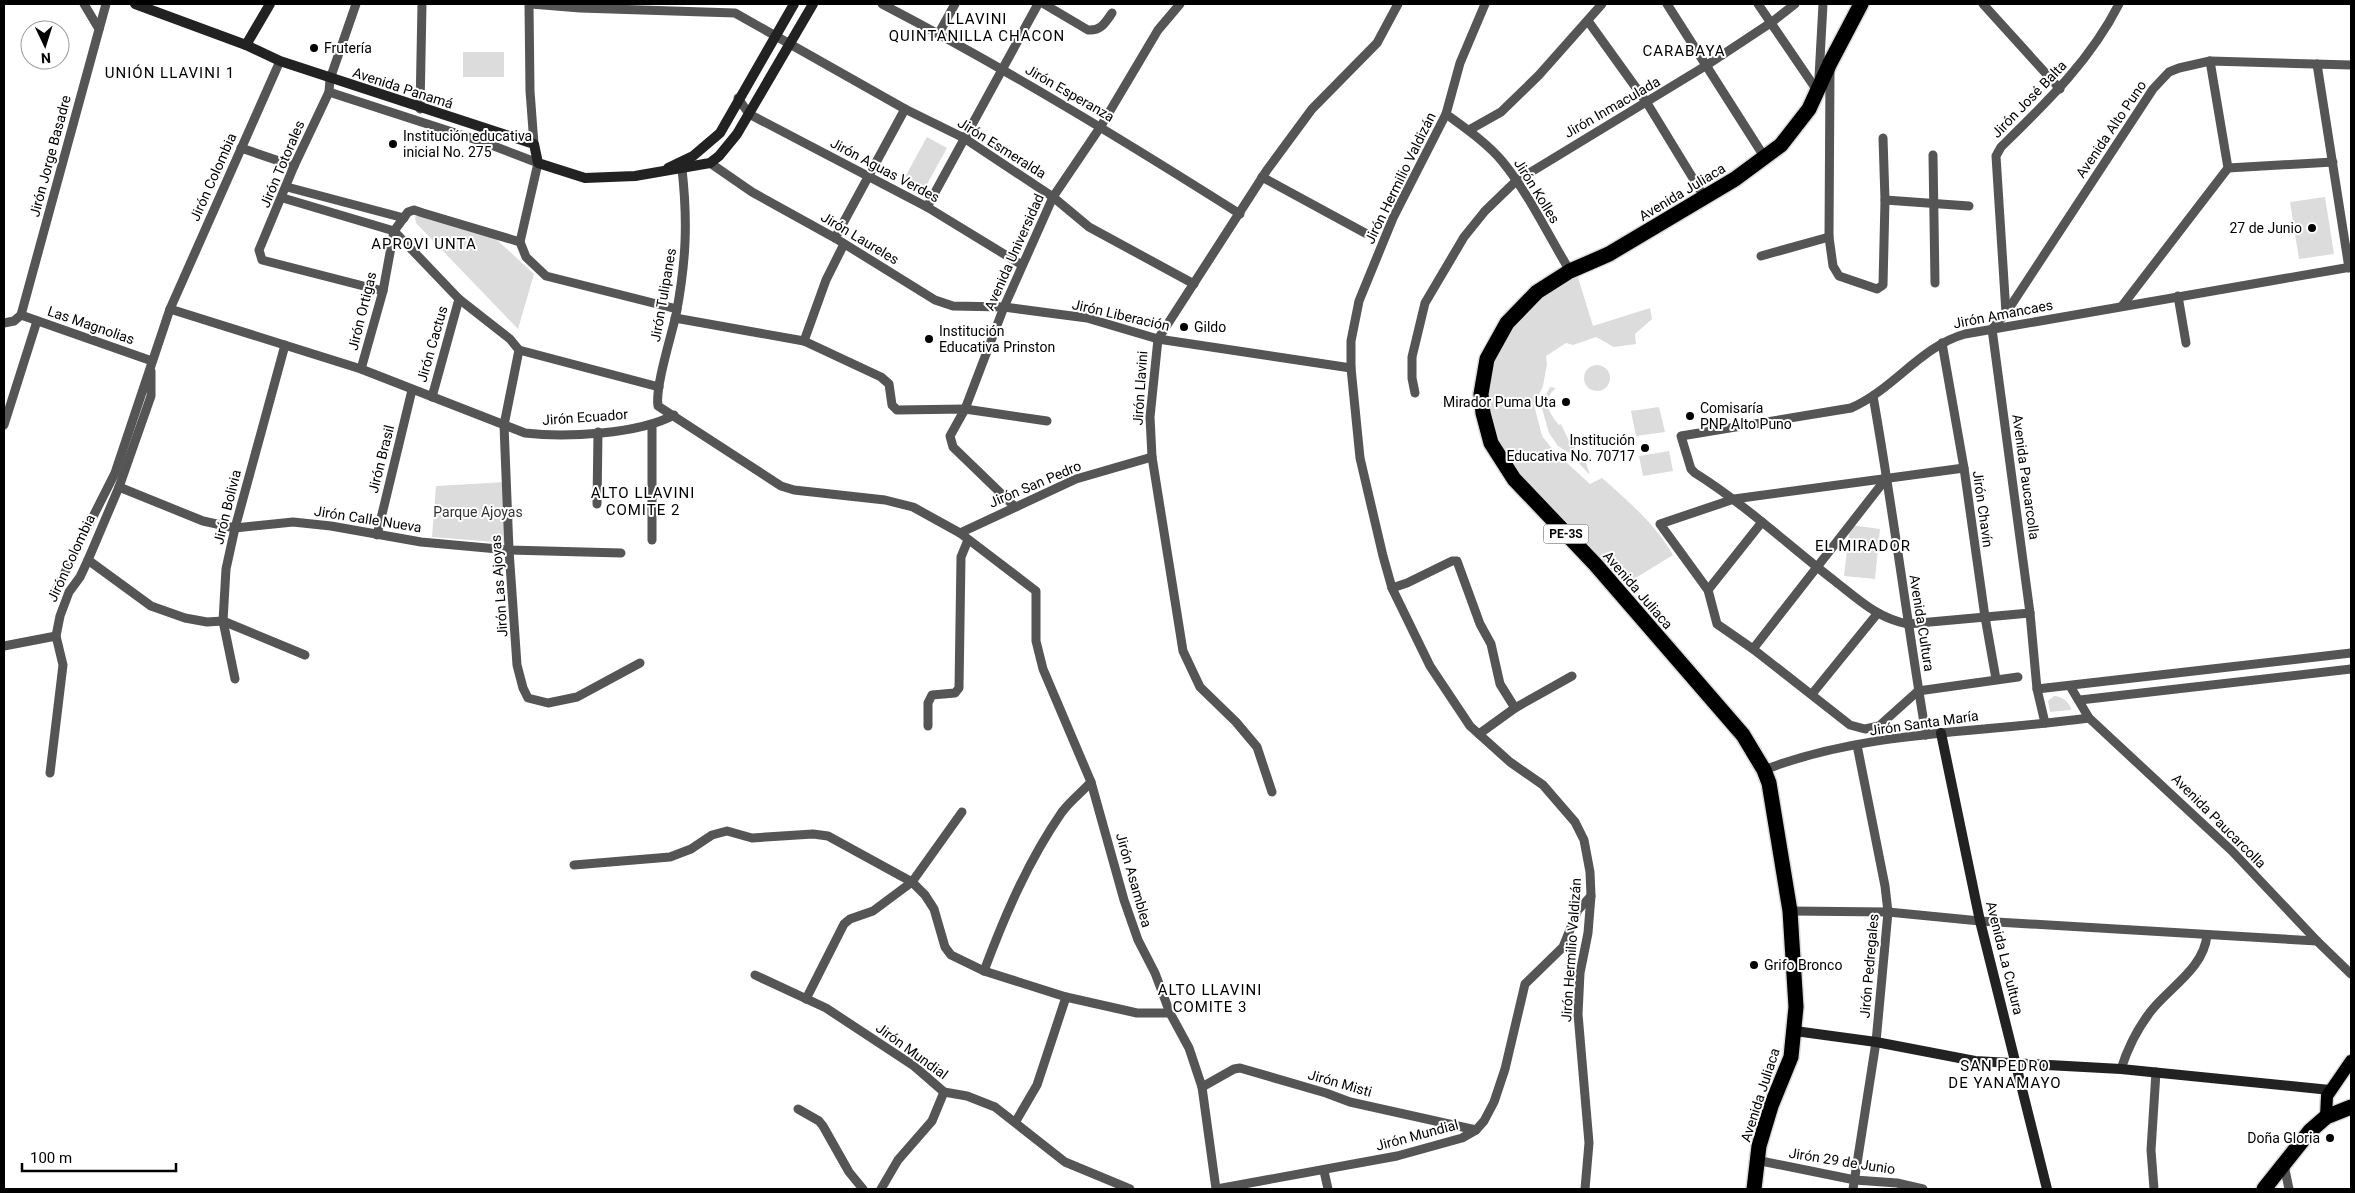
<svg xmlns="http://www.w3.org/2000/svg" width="2355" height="1193" viewBox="0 0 2355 1193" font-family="Roboto,sans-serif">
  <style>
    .green { fill: #dcdcdc }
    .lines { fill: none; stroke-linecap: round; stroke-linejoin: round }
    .primary-casing { stroke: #dbdbdb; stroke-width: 15 }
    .highway-casing { stroke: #dbdbdb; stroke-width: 18 }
    .street { stroke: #555; stroke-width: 9 }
    .secondary { stroke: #222; stroke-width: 10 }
    .primary { stroke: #000; stroke-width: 12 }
    .highway { stroke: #000; stroke-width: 15 }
    .poi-dot { fill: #000; stroke: #fff; stroke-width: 2 }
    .labels { text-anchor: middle; stroke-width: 4; stroke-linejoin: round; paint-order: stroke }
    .shield { fill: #fff; stroke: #4c4c4c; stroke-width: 1 }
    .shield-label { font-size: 12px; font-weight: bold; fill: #000 }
    .poi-label { font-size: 14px; fill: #000; stroke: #fff; text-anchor: start }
    .street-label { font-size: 14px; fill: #000; stroke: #fff }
    .park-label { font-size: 14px; fill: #333; stroke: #fff }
    .neighbourhood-label { font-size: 15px; letter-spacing: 1px; fill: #000; stroke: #fff }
  </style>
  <rect width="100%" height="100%" fill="#fff"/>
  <g class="green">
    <rect x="463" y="52" width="41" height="25"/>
    <path d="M927,137L947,148L925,188L905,177Z"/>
    <path d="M2325,197L2334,254L2299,259L2290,202Z"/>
    <path d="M419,214L496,239L534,274L518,329L416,223L415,217Z"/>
    <path d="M1576,271L1593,326L1650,308L1652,319L1635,334L1636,344L1614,347L1596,337L1573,345L1566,343L1546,356L1547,364L1543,386L1534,405L1542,436L1554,451L1590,484L1602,478C1627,500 1657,526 1673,555L1616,590L1574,544L1499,448L1492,427L1489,402L1490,377L1496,354L1526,306Z"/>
    <circle cx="1597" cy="378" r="13"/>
    <path d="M1550,387L1556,388C1541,400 1549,413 1559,425L1561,424L1569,441L1572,440L1575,446L1574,448L1586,463L1590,475L1568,452L1558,446L1549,433L1541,405Z"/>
    <path d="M1659,407L1665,432L1636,436L1631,411Z"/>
    <path d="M1669,451L1673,471L1643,476L1639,456Z"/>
    <path d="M505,482L508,543L432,537L436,486Z"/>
    <path d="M1850,525L1880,529L1875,579L1844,576Z"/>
    <path d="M2054,696C2061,696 2071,703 2071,710L2050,712L2048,701Z"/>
  </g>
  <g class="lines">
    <g class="primary-casing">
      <path id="primary" d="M2326,1117L2327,1096L2351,1061"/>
    </g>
    <g class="highway-casing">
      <g id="highway">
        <path d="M1754,1189L1759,1146L1771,1106L1791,1057L1796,1007L1790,911L1769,783L1764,770L1743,735L1595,564L1514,479L1491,443L1483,413L1481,394L1487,359L1507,323L1537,292L1570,271L1609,254L1735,179L1781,145L1809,109L1830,63L1861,4"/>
        <path d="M2264,1189L2310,1131L2326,1117L2351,1107"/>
      </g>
    </g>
    <g class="street">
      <path d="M84,4L99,29"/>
      <path d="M356,4L330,79L329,92L294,166L259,250L262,260L383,291"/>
      <path d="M529,4L530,91L534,144"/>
      <path d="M531,4L580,8L735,13L905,109L964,138L1053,197L1089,227L1194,284"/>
      <path d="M882,4C1005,68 1123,140 1240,214"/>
      <path d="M1044,4L1088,30C1101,31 1105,23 1112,13"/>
      <path d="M1485,4L1460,63L1446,114L1393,218L1359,301L1351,341V368L1360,458L1383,556L1392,588L1430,666L1470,726L1510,762L1543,785L1575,822L1584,840L1590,872L1591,896L1588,933L1580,973L1578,1014L1589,1143L1585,1189"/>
      <path d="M1667,4L1765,158"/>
      <path d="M1758,4L1818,92"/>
      <path d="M1983,4L2060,89"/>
      <path d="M1588,21L1647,103L1705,198"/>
      <path d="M939,33L955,4"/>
      <path d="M2317,64L2349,268"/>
      <path d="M1830,71L1829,237L1833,266L1839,276L1877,289L1883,285L1885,200L1883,138"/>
      <path d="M1819,77L1823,4"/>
      <path d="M329,92L486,143L538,163L520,242L526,257L546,276L677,309"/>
      <path d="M738,98L749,114L927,207L1022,265"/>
      <path d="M420,109L422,4"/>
      <path d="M1446,114C1465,128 1487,143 1502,161C1529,194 1548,235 1570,271"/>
      <path d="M1469,130L1501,112L1539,75L1602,4"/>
      <path d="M241,148L294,166"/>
      <path d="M1933,155L1935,283"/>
      <path d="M710,163L752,192L835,238L935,300L953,306L1004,307L1087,318L1158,339L1351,368"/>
      <path d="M2228,168L2333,162"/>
      <path d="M682,169C688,223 686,262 676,315C671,337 655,387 658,406L781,486L794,490L885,500L913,507L960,533L1036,591V641L1043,669L1091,782L1124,900L1138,940L1155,973L1170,1013L1189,1048L1202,1087L1216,1189"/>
      <path d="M1262,177L1365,233"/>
      <path d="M287,187L404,218"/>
      <path d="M283,198L394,231L459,299L510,339L519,350L659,387"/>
      <path d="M1885,200L1969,206"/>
      <path d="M927,207L1038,4"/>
      <path d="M835,238L905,109"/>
      <path d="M1761,256L1829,237"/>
      <path d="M2178,296L2186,343"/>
      <path d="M2122,306L2228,168L2210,61"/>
      <path d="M170,309L361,369L525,433C565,438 639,434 674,415"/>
      <path d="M2006,313L1996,156L2001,147C2046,103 2090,61 2119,4"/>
      <path d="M21,315L106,4"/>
      <path d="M21,315L152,361"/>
      <path d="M675,318L804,341L881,377L889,384L892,405L897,410L965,409L1047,421"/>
      <path d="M4,323L14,321L21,315"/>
      <path d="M804,341L826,280L844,244"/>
      <path d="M1942,343L1964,468L1985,617L1996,679"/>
      <path d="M519,350L504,425L509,550L517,665L523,688L528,698L548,703L577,697L640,663"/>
      <path d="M361,369L383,291L394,231L408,212L414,210L423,213L520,242"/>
      <path d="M1415,393L1412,378V357L1425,303L1464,237L1485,211L1516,181L1707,65L1772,22L1795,4"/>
      <path d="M1873,396C1893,509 1907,622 1926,735"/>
      <path d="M432,397L459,299"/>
      <path d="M4,425L37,321"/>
      <path d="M1964,468L1734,499L1660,524L1708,590L1717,624L1753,649L1850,725L1865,729L1879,726L1918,691L2018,677"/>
      <path d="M119,487L203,521L235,528L293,522L331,526L421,542L509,550L621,553"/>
      <path d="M597,504L598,432"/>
      <path d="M1014,506L953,447L950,436L965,409L1004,307L1053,197L1101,126L1158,30L1180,4"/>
      <path d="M960,533L1076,479L1152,457"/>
      <path d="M377,535L412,390"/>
      <path d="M652,540V425"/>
      <path d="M88,560L151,606L185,618L207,622L223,621L305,655"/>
      <path d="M1392,588L1407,583L1452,561H1457L1480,624L1491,644L1500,684L1515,708"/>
      <path d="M1708,590L1762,522"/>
      <path d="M54,594L115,473L170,309L280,61"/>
      <path d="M2030,613L1908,624C1879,619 1859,600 1836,582C1789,546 1746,505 1695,473L1691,469L1681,436L1851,408C1893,390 1921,346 1965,334L2351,267"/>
      <path d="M4,646L56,636"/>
      <path d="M1753,649L1885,480"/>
      <path d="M235,679L223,621L226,569L235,528L285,345"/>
      <path d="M2070,686L2089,718L2232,851L2317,941L2351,974"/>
      <path d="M2037,689L2351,653"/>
      <path d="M1812,694L1877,614"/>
      <path d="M2080,700L2351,669"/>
      <path d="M2045,723L2037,689L2030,613L1992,329L2006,313L2153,89L2169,72L2179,68L2210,61L2351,65"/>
      <path d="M928,726V703L932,695L955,693L959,688L961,557L968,540"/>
      <path d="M1479,734L1515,708L1572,676"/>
      <path d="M1764,770C1867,730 1981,733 2089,718"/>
      <path d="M50,773L63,665L56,636L60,616L69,592L80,577L88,560L119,487L151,396V371"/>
      <path d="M1272,792L1257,747L1236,722L1200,687L1183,651L1152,457L1150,417L1158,339L1267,170L1312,109L1377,43L1398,4"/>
      <path d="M574,865L670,857L691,849L712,835L727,831L752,838L813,834L828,836L912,882L925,895L934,909L945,947L951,955L984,971L1066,997L1137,1013H1170"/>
      <path d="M1790,911L1888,912L1980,921L2317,941"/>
      <path d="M984,971C1005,915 1028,861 1062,812C1070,801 1082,792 1091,782"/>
      <path d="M755,975L826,1008L914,1066L944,1092L967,1096L995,1107L1065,1162L1130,1189"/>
      <path d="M806,999L844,924L850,919L873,911L912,882L962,812"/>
      <path d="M2121,1069C2128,1047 2137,1029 2151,1011C2170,987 2204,968 2207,935"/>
      <path d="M1202,1087L1234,1069L1240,1068L1326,1093L1350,1102L1476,1130"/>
      <path d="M798,1109L819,1121L823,1126L849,1172L863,1189"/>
      <path d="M1016,1121L1037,1085L1066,997"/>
      <path d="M1756,1160L1855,1180L1897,1183L1923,1189"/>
      <path d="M2284,1165L2289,1189"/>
      <path d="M1324,1171L1328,1189"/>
      <path d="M881,1189L898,1160L932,1121L944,1092"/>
      <path d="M1217,1189L1397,1156L1462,1138L1476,1130L1484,1121L1494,1102L1505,1069L1525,984L1563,947L1578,910L1591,896"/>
      <path d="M1853,1189L1876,1042L1888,912L1885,886L1857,745"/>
      <path d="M2154,1189L2151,1150L2156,1072"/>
    </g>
    <g class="secondary">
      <path d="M135,4L246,45L280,61L534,144L538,163L585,178L635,176L710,163L719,156L737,134L813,4"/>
      <path d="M246,45L270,4"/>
      <path d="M668,168L693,156L720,133L794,4"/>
      <path d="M1941,733L1980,921L2047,1189"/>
      <path d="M1795,1031L1876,1042L1975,1061L2121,1069L2330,1090"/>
    </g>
    <use href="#primary" class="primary"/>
    <use href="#highway" class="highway"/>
  </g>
  <g class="poi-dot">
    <circle cx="314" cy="48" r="5"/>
    <circle cx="393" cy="144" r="5"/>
    <circle cx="2312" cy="228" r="5"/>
    <circle cx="1184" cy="327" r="5"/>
    <circle cx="929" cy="339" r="5"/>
    <circle cx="1566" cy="402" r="5"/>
    <circle cx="1690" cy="416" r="5"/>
    <circle cx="1645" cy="448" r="5"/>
    <circle cx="1754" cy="965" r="5"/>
    <circle cx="2330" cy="1138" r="5"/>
  </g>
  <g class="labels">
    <rect class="shield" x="1543.5" y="524.5" width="45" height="19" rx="4"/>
    <g class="shield-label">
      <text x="1566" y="538">PE-3S</text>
    </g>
    <g class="poi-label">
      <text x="324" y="53">Frutería</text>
      <text x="403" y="141">Institución educativa<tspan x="403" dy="16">inicial No. 275</tspan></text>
      <text x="2302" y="233" text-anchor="end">27 de Junio</text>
      <text x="1194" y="332">Gildo</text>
      <text x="939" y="336">Institución<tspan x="939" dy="16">Educativa Prinston</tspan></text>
      <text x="1556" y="407" text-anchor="end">Mirador Puma Uta</text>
      <text x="1700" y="413">Comisaría<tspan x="1700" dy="16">PNP Alto Puno</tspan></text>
      <text x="1635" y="445" text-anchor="end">Institución<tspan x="1635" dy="16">Educativa No. 70717</tspan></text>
      <text x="1764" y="970">Grifo Bronco</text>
      <text x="2320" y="1143" text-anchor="end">Doña Gloria</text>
    </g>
    <g class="street-label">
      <text transform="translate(403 88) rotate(18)" y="5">Avenida Panamá</text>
      <text transform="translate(1070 93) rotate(30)" y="5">Jirón Esperanza</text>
      <text transform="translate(2029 99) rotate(-46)" y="5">Jirón José Balta</text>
      <text transform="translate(1612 107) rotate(-30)" y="5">Jirón Inmaculada</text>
      <text transform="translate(2111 129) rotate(-56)" y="5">Avenida Alto Puno</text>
      <text transform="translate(1002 148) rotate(32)" y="5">Jirón Esmeralda</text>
      <text transform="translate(50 156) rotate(-75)" y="5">Jirón Jorge Basadre</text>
      <text transform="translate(282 164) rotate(-67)" y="5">Jirón Totorales</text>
      <text transform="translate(885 170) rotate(28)" y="5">Jirón Aguas Verdes</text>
      <text transform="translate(213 177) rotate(-66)" y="5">Jirón Colombia</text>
      <text transform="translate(1400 178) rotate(-64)" y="5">Jirón Hermilio Valdizán</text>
      <text transform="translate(1537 191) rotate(58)" y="5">Jirón Kolles</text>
      <text transform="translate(1682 192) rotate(-31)" y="5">Avenida Juliaca</text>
      <text transform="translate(860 238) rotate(31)" y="5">Jirón Laureles</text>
      <text transform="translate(1014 252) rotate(-66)" y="5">Avenida Universidad</text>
      <text transform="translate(663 295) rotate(-80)" y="5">Jirón Tulipanes</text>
      <text transform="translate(362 311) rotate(-76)" y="5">Jirón Ortigas</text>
      <text transform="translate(2003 314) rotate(-11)" y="5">Jirón Amancaes</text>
      <text transform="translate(1121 315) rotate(13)" y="5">Jirón Liberación</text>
      <text transform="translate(91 325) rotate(19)" y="5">Las Magnolias</text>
      <text transform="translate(432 344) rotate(-74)" y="5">Jirón Cactus</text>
      <text transform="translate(1140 388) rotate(-86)" y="5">Jirón Llavini</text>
      <text transform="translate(585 417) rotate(-4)" y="5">Jirón Ecuador</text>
      <text transform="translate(381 459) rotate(-76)" y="5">Jirón Brasil</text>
      <text transform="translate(2026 477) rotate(82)" y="5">Avenida Paucarcolla</text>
      <text transform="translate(1035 484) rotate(-23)" y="5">Jirón San Pedro</text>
      <text transform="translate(227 507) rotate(-76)" y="5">Jirón Bolivia</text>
      <text transform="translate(1983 509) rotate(82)" y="5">Jirón Chavín</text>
      <text transform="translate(368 519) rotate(9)" y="5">Jirón Calle Nueva</text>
      <text transform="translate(71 558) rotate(-65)" y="5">Jirón Colombia</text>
      <text transform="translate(499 586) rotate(-94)" y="5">Jirón Las Ajoyas</text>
      <text transform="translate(1638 590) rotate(49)" y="5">Avenida Juliaca</text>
      <text transform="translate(1922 623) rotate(81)" y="5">Avenida Cultura</text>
      <text transform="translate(1924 723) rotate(-8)" y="5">Jirón Santa María</text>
      <text transform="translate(2219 821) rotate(45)" y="5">Avenida Paucarcolla</text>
      <text transform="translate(1134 880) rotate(74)" y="5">Jirón Asamblea</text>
      <text transform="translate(1571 950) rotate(-86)" y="5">Jirón Hermilio Valdizán</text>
      <text transform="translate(2005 958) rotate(76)" y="5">Avenida La Cultura</text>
      <text transform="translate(1869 966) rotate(-85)" y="5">Jirón Pedregales</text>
      <text transform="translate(912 1051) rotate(36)" y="5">Jirón Mundial</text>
      <text transform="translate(1340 1083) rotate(16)" y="5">Jirón Misti</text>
      <text transform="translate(1760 1095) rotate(-72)" y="5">Avenida Juliaca</text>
      <text transform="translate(1417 1135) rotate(-15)" y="5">Jirón Mundial</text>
      <text transform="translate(1842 1161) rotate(9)" y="5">Jirón 29 de Junio</text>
    </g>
    <g class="park-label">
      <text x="478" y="517">Parque Ajoyas</text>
    </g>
    <g class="neighbourhood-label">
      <text x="977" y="24">LLAVINI<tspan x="977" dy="17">QUINTANILLA CHACON</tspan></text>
      <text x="1684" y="56">CARABAYA</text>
      <text x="170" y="78">UNIÓN LLAVINI 1</text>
      <text x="424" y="249">APROVI UNTA</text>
      <text x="643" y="498">ALTO LLAVINI<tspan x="643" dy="17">COMITE 2</tspan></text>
      <text x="1863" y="551">EL MIRADOR</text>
      <text x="1210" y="995">ALTO LLAVINI<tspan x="1210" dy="17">COMITE 3</tspan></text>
      <text x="2005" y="1071">SAN PEDRO<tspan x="2005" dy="17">DE YANAMAYO</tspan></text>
    </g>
  </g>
  <rect width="2355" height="1193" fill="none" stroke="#000000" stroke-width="10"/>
  <g transform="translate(45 45) rotate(176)"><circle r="24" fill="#ffffff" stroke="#999999"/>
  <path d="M0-4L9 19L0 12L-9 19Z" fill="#000000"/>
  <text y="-8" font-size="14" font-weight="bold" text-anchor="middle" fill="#000000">N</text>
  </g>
  <path d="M22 1163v8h154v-8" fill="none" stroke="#000000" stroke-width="2.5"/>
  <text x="30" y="1163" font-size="15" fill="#000000" stroke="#ffffff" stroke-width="4" paint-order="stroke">100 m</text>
</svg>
